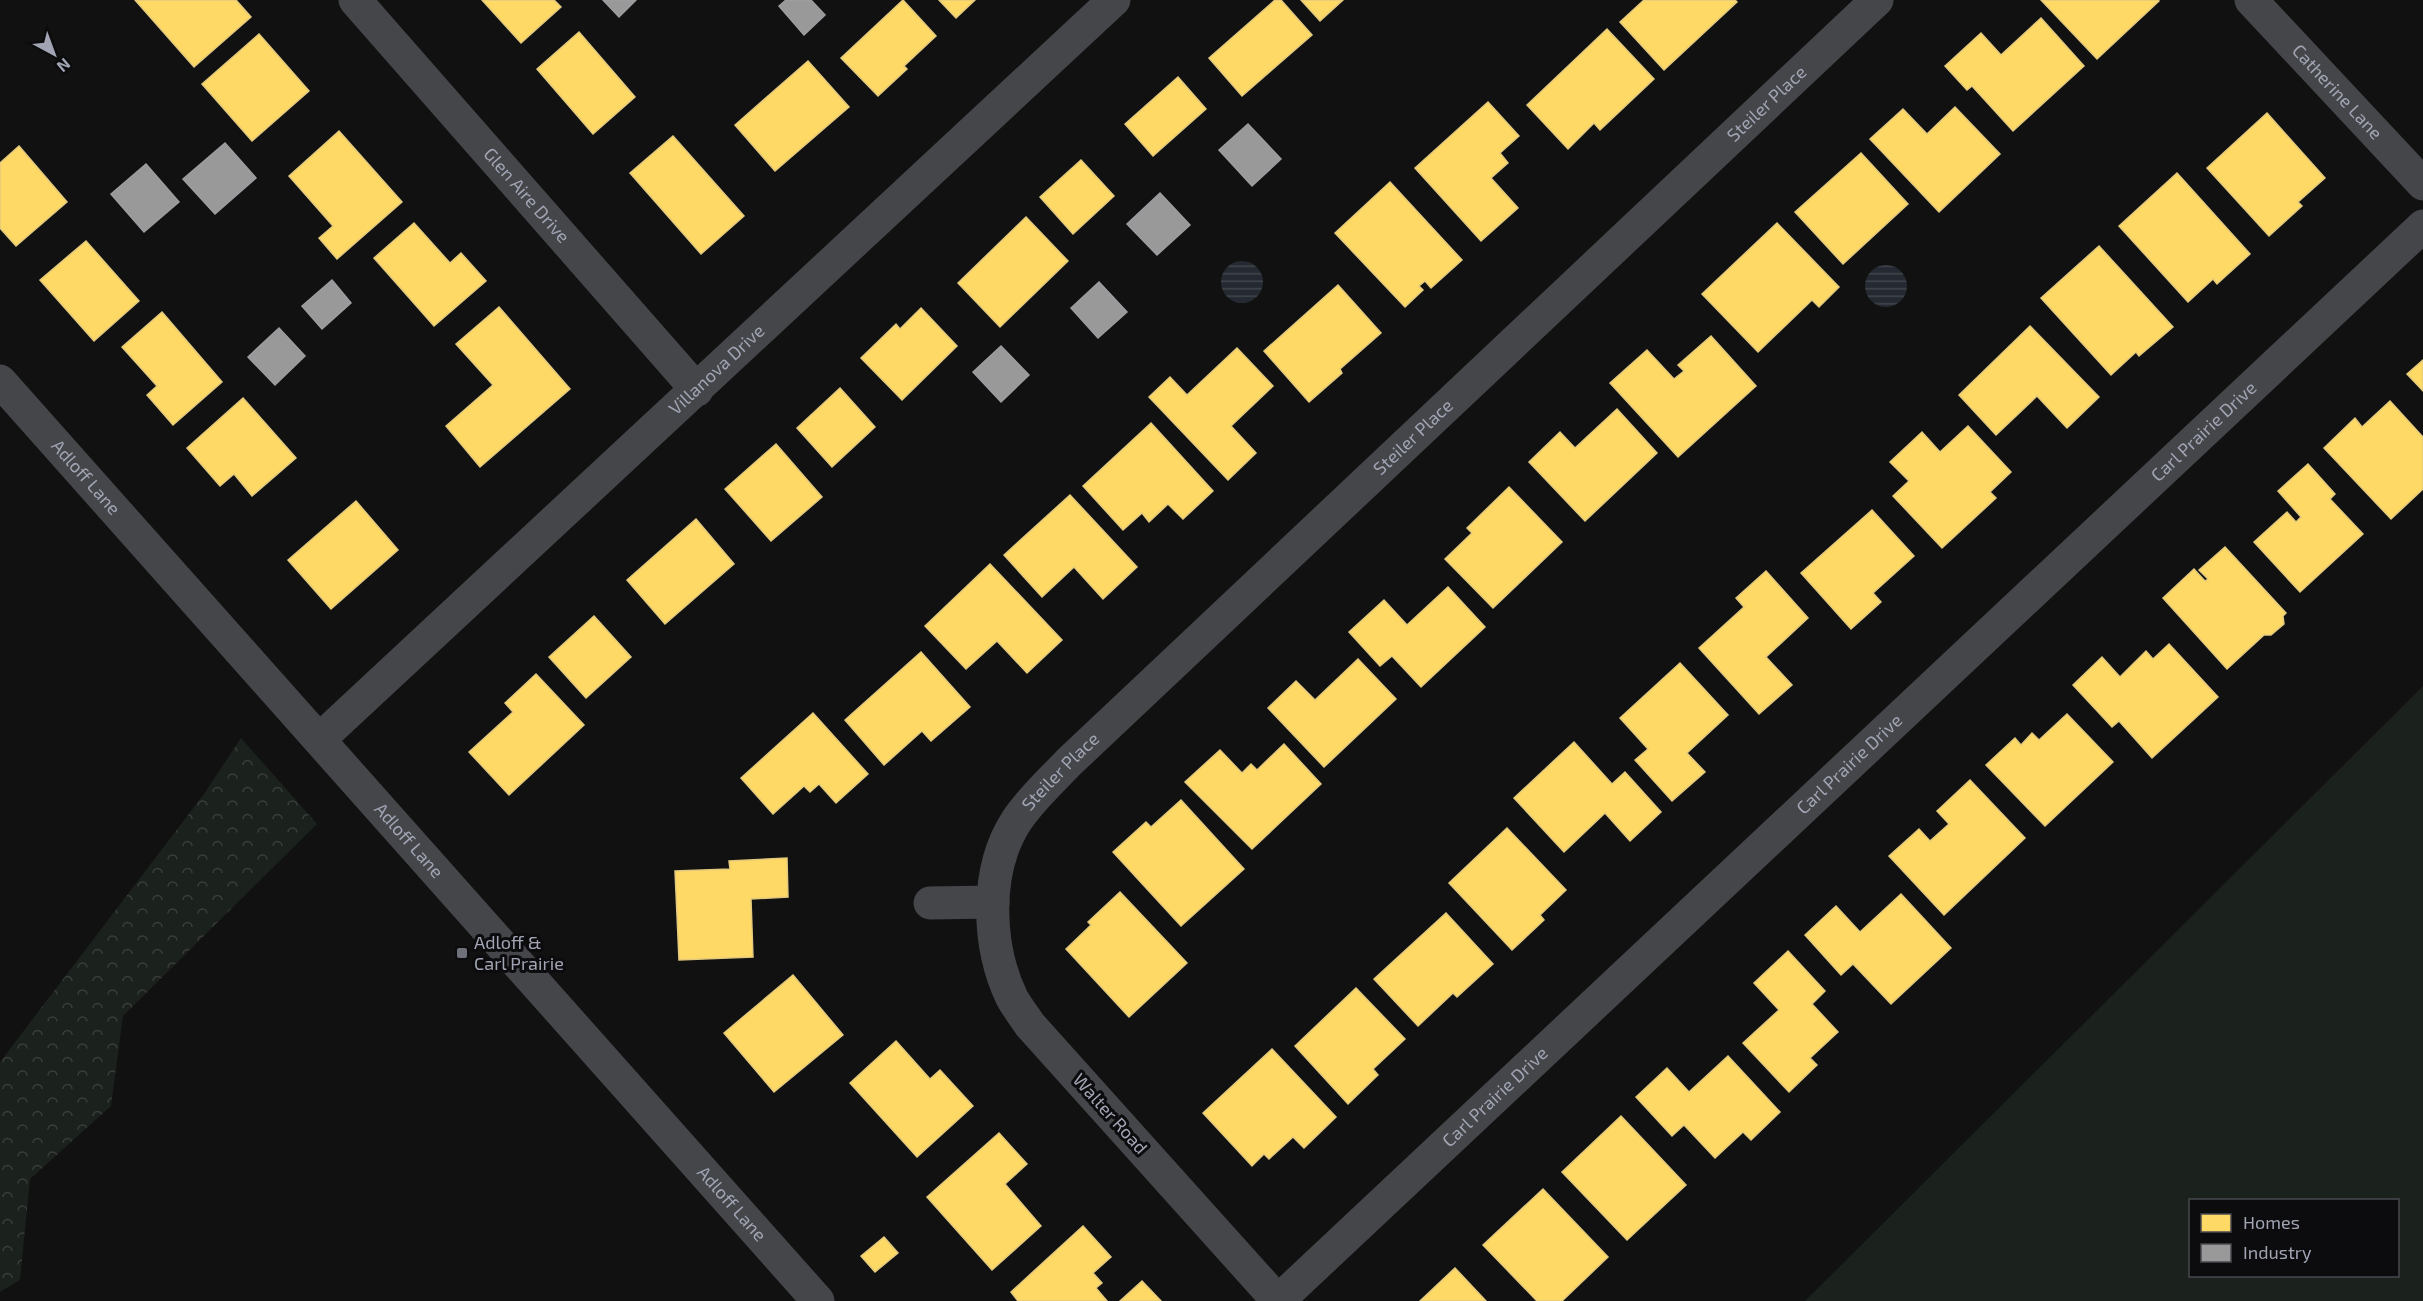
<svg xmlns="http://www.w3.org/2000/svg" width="2423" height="1301" viewBox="0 0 2423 1301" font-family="'Exo 2',sans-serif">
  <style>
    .green { fill: #1b211c; fill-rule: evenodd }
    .forest { fill: url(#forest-crowns) }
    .water { fill: url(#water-rules) }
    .homes { fill: #ffd966; stroke: #e3c97d; stroke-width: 1.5 }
    .industry { fill: #999; stroke: #9b9da1; stroke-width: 1.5 }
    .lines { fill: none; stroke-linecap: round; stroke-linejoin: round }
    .minor { stroke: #45464a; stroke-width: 33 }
    .poi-dot { fill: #6f717a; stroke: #0c0b0d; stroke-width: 2 }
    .labels { text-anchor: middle; stroke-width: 6; stroke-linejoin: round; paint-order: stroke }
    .street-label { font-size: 18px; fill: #a1a5b3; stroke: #0c0b0d }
    .poi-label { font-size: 18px; fill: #a1a5b3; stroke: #0c0b0d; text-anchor: start }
  </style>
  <defs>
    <pattern id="forest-crowns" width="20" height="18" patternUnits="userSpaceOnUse" patternTransform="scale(1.5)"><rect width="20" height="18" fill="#1b211c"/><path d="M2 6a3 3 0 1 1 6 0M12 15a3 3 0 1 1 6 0" fill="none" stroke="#393e3b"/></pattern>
    <pattern id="water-rules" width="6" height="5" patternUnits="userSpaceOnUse" patternTransform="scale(1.5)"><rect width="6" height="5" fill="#252a32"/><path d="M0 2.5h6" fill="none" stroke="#42464d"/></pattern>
  </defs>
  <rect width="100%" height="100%" fill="#111"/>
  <path class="green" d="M2423,686V1301H1805ZM2190,1200H2398V1276H2190Z"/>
  <path class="forest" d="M241,738L317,824L123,1016L111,1106L30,1179L20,1280L0,1292V1062L204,794Z"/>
  <g class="water">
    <circle cx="1242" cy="282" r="21"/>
    <circle cx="1886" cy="286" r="21"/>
  </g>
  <g class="homes">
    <path d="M135,0H236L251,17L194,67Z"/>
    <path d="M482,0H554L561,7L521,43Z"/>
    <path d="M903,0L936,36L904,66L907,69L878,96L841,58Z"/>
    <path d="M939,0H975L956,18Z"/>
    <path d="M1275,0H1281L1312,35L1242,96L1209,58Z"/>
    <path d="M1301,0H1343L1320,21Z"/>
    <path d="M1644,0H1735L1737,2L1664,70L1620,22Z"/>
    <path d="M2041,0H2158L2159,1L2097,59Z"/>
    <path d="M2041,18L2084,66L2013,131L1972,86L1967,90L1945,66L1981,33L2001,55Z"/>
    <path d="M1607,29L1654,79L1600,130L1594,123L1568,149L1527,105Z"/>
    <path d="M579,32L635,97L593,134L537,69Z"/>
    <path d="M259,34L309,91L252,141L202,84Z"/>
    <path d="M808,61L849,107L775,171L735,125Z"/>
    <path d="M1178,77L1206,109L1153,156L1125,124Z"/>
    <path d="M1488,102L1519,136L1500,153L1508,163L1491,178L1518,208L1481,241L1415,168Z"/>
    <path d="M1955,107L2000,154L1939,212L1870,139L1903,109L1927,134Z"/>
    <path d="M2267,113L2325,178L2298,202L2302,206L2269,236L2207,168Z"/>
    <path d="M339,131L402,202L337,259L319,238L333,226L289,176Z"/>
    <path d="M673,136L744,216L701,254L630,173Z"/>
    <path d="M19,146L67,202L16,246L0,228V163Z"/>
    <path d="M1861,153L1908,204L1843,264L1795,212Z"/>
    <path d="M1081,160L1114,196L1073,234L1040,197Z"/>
    <path d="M2177,173L2250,254L2217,284L2213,279L2188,302L2119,226Z"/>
    <path d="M1390,182L1462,260L1431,288L1425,281L1419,286L1423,290L1405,307L1335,233Z"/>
    <path d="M1026,217L1068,261L1000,327L958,283Z"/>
    <path d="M414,223L450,263L461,253L486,281L434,326L374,258Z"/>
    <path d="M1777,223L1839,287L1819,307L1812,300L1758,352L1702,294Z"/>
    <path d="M86,241L139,301L94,341L40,280Z"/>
    <path d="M2099,246L2173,327L2139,356L2136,352L2111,375L2041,298Z"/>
    <path d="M1338,285L1381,333L1340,369L1342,373L1309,402L1264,351Z"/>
    <path d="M499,307L570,389L480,467L446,426L493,385L456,344Z"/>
    <path d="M921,308L957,346L902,400L861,358L896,324L900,329Z"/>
    <path d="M162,312L222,382L173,425L147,395L157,386L122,347Z"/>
    <path d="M2030,326L2099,397L2067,428L2037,396L1996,435L1959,395Z"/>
    <path d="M1711,336L1756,386L1678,457L1610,383L1647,350L1674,379L1684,371L1678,365Z"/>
    <path d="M1237,348L1273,386L1231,426L1256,453L1228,480L1149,397L1170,377L1187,395Z"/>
    <path d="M2423,360V391L2407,374Z"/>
    <path d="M840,388L875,427L832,467L797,428Z"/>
    <path d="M243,398L296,458L252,496L234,474L220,486L187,448Z"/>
    <path d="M2390,401L2423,437V489L2391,519L2324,448L2355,418L2362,427Z"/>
    <path d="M1617,409L1657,453L1585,521L1529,462L1560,432L1575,448Z"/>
    <path d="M1151,423L1213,491L1183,519L1168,504L1149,522L1142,513L1123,530L1083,486Z"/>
    <path d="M1968,426L2011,472L1990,492L1996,498L1942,548L1893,496L1909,481L1890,462L1922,432L1940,452Z"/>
    <path d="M776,444L822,497L771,541L725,489Z"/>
    <path d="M2308,464L2335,494L2330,499L2363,534L2300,592L2254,542L2287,512L2296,522L2301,517L2278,491Z"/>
    <path d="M1509,487L1562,542L1493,608L1445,559L1472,533L1467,528Z"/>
    <path d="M1070,495L1137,567L1103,599L1074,567L1042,597L1004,555Z"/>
    <path d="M356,501L398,550L331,609L288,560Z"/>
    <path d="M1872,510L1914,556L1873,593L1881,602L1851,629L1801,573Z"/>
    <path d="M696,519L734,564L665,624L627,580Z"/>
    <path d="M2225,547L2286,613L2283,616L2284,624L2271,635H2264L2227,669L2163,598L2194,569L2205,581L2208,579L2199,570Z"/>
    <path d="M990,564L1062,640L1027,673L997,641L966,669L925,626Z"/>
    <path d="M1766,571L1808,618L1766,657L1792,685L1759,714L1699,648L1744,607L1736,598Z"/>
    <path d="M1448,587L1485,627L1421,687L1392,656L1380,666L1349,632L1384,600L1407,625Z"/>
    <path d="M594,616L631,657L586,698L549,657Z"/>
    <path d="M2169,644L2218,697L2152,758L2119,721L2112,727L2073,685L2102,657L2120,677L2146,651L2153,659Z"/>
    <path d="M921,652L970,707L931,741L922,731L884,765L845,720Z"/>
    <path d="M1358,659L1396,699L1324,767L1268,708L1296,681L1315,700Z"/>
    <path d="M1680,663L1728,715L1687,753L1705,772L1672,801L1635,760L1648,749L1620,718Z"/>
    <path d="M536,674L584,725L509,795L469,752L513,712L505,703Z"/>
    <path d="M813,713L868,774L836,803L819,784L810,792L804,786L773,814L741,778Z"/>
    <path d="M2067,714L2113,762L2045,826L1986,765L2015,738L2021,745L2032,733L2039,740Z"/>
    <path d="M1574,742L1612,784L1625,772L1661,812L1630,841L1605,813L1564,852L1514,798Z"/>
    <path d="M1284,744L1321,784L1252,849L1185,782L1220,750L1242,773L1251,764L1257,770Z"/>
    <path d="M1970,780L2025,838L1944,915L1889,856L1919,829L1930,841L1949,824L1937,811Z"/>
    <path d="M1181,800L1244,869L1181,926L1113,852L1146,822L1151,827Z"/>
    <path d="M1507,828L1566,890L1540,915L1544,920L1512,950L1449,883Z"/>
    <path d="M787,858L788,897L751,899L753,957L679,960L675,871L730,869L729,861Z"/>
    <path d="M1120,892L1187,963L1129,1017L1066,949L1091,925L1088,922Z"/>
    <path d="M1901,894L1951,948L1891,1004L1853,964L1841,975L1805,935L1836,906L1860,932Z"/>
    <path d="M1446,913L1493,964L1457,997L1453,993L1418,1026L1374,979Z"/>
    <path d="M1788,951L1825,991L1812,1004L1838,1032L1810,1058L1817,1065L1789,1092L1743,1043L1779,1010L1754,983Z"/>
    <path d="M793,975L843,1035L774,1092L724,1033Z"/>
    <path d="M1356,988L1405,1039L1373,1069L1378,1075L1348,1104L1295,1046Z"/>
    <path d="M896,1041L930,1079L940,1070L973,1106L917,1157L850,1083Z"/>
    <path d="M1272,1049L1336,1117L1304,1148L1293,1137L1269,1159L1264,1154L1252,1166L1203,1113Z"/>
    <path d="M1728,1056L1780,1112L1751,1140L1743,1132L1715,1158L1684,1125L1672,1136L1636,1097L1667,1068L1689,1092Z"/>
    <path d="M1621,1116L1686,1185L1627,1240L1562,1172Z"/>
    <path d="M999,1133L1027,1164L1005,1184L1041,1226L992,1270L927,1197Z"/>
    <path d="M1543,1189L1608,1257L1562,1301H1537L1483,1245Z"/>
    <path d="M1083,1226L1111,1257L1093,1273L1102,1283L1096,1288L1107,1301H1018L1011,1292Z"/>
    <path d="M884,1237L898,1253L875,1272L861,1256Z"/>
    <path d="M1455,1268L1486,1301H1420Z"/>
    <path d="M1142,1281L1161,1301H1120Z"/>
  </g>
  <g class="industry">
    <path d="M603,0H636L619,17Z"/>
    <path d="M786,0H811L825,15L804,35L779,6Z"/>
    <path d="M1248,124L1281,159L1252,186L1219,150Z"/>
    <path d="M225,143L256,178L215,214L183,179Z"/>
    <path d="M146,164L179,202L144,232L111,194Z"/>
    <path d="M1160,193L1190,225L1157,255L1127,224Z"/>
    <path d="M332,280L351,303L322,329L302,306Z"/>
    <path d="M1099,282L1127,312L1098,338L1071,308Z"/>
    <path d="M279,328L305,356L275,385L248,357Z"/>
    <path d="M1001,346L1029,375L1001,402L973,372Z"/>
  </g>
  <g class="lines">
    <g class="minor">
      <path id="s1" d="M355,0L697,390"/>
      <path id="s2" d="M2251,0L2423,184"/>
      <path id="s3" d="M0,381L818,1301"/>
      <path id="s4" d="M320,739L1114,0"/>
      <path d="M930,903L993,902"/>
      <path id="s5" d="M1278,1301L1030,1025C1024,1016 1017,1007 1012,998C987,946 984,870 1017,820C1031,799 1051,781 1069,762L1877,0"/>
      <path id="s6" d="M1278,1301L2423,226"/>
    </g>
  </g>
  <rect class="poi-dot" x="456" y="947" width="12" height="12" rx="3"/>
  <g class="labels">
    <g class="street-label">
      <text dy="6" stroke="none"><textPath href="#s2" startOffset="126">Catherine Lane</textPath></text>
      <text dy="6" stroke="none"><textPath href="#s5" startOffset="1626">Steiler Place</textPath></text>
      <text dy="6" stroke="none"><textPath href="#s1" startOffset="260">Glen Aire Drive</textPath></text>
      <text dy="6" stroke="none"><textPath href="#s4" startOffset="542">Villanova Drive</textPath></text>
      <text dy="6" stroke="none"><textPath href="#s6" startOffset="1270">Carl Prairie Drive</textPath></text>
      <text dy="6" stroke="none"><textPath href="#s5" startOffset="1140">Steiler Place</textPath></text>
      <text dy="6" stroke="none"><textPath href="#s3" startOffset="129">Adloff Lane</textPath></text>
      <text dy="6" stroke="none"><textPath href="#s6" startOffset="784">Carl Prairie Drive</textPath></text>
      <text dy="6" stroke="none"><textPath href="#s5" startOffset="654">Steiler Place</textPath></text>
      <text dy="6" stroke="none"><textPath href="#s3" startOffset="615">Adloff Lane</textPath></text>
      <text dy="6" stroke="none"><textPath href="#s6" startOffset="298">Carl Prairie Drive</textPath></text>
      <text transform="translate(1110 1114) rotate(48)" y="6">Walter Road</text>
      <text dy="6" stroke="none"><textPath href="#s3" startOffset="1101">Adloff Lane</textPath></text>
    </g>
    <g class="poi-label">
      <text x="474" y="949">Adloff &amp;<tspan x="474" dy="21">Carl Prairie</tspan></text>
    </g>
  </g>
  <rect x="2189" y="1199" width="210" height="78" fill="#0c0b0d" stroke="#48494f" stroke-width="1.5"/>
  <rect x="2201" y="1214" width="30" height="18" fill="#ffd966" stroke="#48494f" stroke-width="1.5"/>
  <text x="2243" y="1229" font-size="18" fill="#a1a5b3">Homes</text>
  <rect x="2201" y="1244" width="30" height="18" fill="#999999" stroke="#48494f" stroke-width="1.5"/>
  <text x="2243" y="1259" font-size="18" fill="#a1a5b3">Industry</text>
  <g transform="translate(54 54) rotate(139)" stroke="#0c0b0d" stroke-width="4.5" paint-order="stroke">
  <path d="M0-4.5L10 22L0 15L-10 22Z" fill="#a1a5b3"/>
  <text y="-9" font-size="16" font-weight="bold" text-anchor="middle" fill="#a1a5b3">N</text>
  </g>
</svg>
